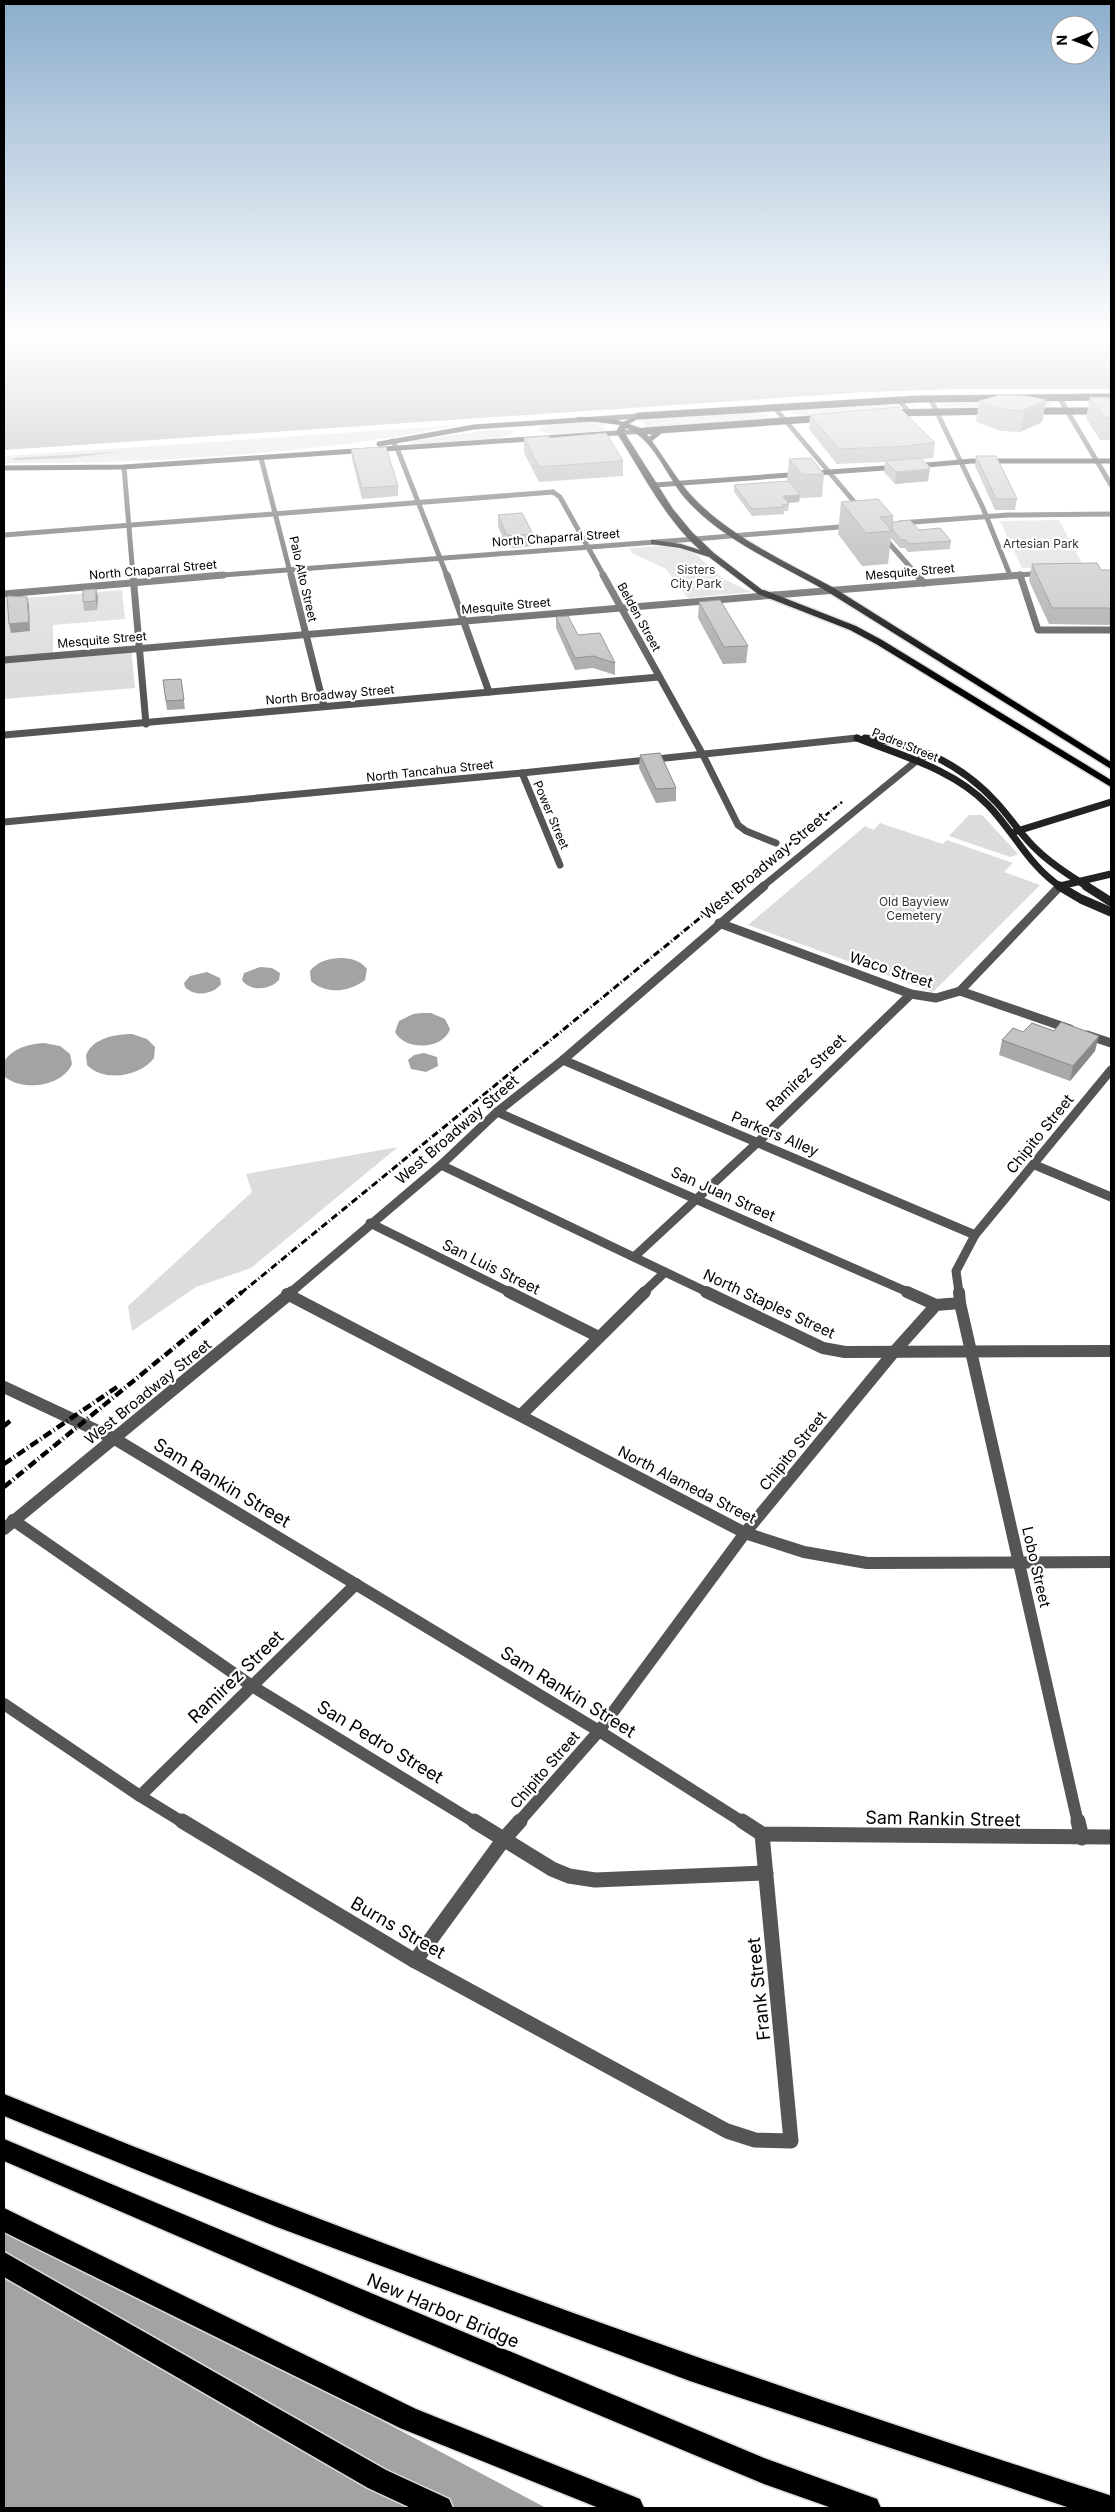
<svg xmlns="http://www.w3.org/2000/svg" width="1115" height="2512" viewBox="0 0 1115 2512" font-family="Inter,sans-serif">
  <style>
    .green { fill: #dcdcdc }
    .water { fill: #a3a3a3 }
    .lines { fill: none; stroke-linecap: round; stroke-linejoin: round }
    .primary-casing { stroke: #dbdbdb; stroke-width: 8 }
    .trunk-casing { stroke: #dbdbdb; stroke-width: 2 }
    .motorway-casing { stroke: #dbdbdb; stroke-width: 3 }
    .minor-far4 { stroke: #555; stroke-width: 5 }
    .minor-far3 { stroke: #555; stroke-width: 7 }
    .minor-far2 { stroke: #555; stroke-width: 9 }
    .minor-far1 { stroke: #555; stroke-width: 12 }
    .minor { stroke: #555; stroke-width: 15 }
    .tertiary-far3 { stroke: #555; stroke-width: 5 }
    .tertiary-far2 { stroke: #555; stroke-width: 7 }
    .tertiary-far1 { stroke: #555; stroke-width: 9 }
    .tertiary { stroke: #555; stroke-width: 12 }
    .secondary-far2 { stroke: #222; stroke-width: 5 }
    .secondary-far1 { stroke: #222; stroke-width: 7 }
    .secondary { stroke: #222; stroke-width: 9 }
    .primary { stroke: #000; stroke-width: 7 }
    .trunk { fill: #000; fill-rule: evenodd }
    .motorway { fill: #000; fill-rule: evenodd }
    .rail-far2 { stroke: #000; stroke-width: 2.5; stroke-dasharray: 5 2 0.5 2; stroke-linecap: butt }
    .rail-far1 { stroke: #000; stroke-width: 3; stroke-dasharray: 7 2.5 1 2.5; stroke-linecap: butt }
    .rail { stroke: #000; stroke-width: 4.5; stroke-dasharray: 9 3 1 3; stroke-linecap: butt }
    .wall { fill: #a9a9a9 }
    .shaded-wall { fill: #898989 }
    .building { fill: #c4c4c4; stroke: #898989 }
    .labels { text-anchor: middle; stroke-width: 4.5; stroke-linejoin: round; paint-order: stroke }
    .far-street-label { font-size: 12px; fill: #000; stroke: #fff }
    .far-park-label { font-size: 12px; fill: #333; stroke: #fff }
    .street-label { font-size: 15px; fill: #000; stroke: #fff }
    .near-street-label { font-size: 18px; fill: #000; stroke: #fff }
  </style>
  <rect width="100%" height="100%" fill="#fff"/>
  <g class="green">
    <path d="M944,400H1043L1052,404L1051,406C1028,410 965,411 942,406L940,403Z"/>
    <path d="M888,403L899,406V408L811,417L790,413L795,409Z"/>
    <path d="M758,411L770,416L765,419L647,428L641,419Z"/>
    <path d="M601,421L607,431L554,434L537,431C546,420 586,422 601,421Z"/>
    <path d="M461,425C432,429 404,436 375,440C252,457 127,464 4,463V456Z"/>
    <path d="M496,429L510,430L514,433L500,438L412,444L409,441Z"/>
    <path d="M1059,520L1084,567L1022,568L1000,521Z"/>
    <path d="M661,546C697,547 695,555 720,576C729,583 741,587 752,592L688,598L666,569L632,553L630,548Z"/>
    <path d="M122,590L125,619L53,625V653L131,646L135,688L4,699V600Z"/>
    <path d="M969,815H982L1018,854L1010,857L949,836Z"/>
    <path d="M880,823L943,844L947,840L1013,863L1004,872L1040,885L933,992L748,925L865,826L874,830Z"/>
    <path d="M398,1147L251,1268L196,1287L132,1331L128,1306L252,1192L246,1174Z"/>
  </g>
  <g class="water">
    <path d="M4,337H1111V389H958L867,392L4,450Z"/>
    <path d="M118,452L71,458L13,460L15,458Z"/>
    <path d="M339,958C350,958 360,960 367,969L365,980C350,992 326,995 311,981L310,971C318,961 327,959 339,958Z"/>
    <path d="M260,967L272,968L280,973L279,980C270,990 250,992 242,980L244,973Z"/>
    <path d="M207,972L220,978L221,984C213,995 194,997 185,987L184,983L190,976Z"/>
    <path d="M422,1013H431L445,1019L450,1029C443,1050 405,1051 395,1032L399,1021L413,1014Z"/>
    <path d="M132,1034L147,1039L155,1047L154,1058C141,1076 104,1083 87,1065L86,1055C93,1038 115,1034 132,1034Z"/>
    <path d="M44,1043L60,1046L70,1054L72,1064C62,1087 21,1092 4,1076V1061C14,1048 28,1044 44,1043Z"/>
    <path d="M424,1053L437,1057L438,1066L426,1072L411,1069L408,1060L414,1055Z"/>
    <path d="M4,2220L546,2508H4Z"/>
  </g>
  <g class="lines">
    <g class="primary-casing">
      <g id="primary">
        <path d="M1029,411H1111"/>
        <path d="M889,413L994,411"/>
        <path d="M639,416L918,399L1111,397"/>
        <path d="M645,431L826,418"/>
      </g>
    </g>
    <g class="trunk-casing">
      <path id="trunk" d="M639,414L641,417L629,424L644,429L649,437L657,429L679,425L683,427L662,433L652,441C665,459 676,478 690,494C728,536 785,561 834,588V592H828C780,564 721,540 684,497C666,475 653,438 626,428L624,432L673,509L692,532L714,553L765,592L758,594L709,557L680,548L651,544V540H654L681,544L700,550C664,518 642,472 616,432L620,425L574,419L578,417L615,419L623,422Z"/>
    </g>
    <g class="motorway-casing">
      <g id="motorway">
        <path d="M828,588H834L1111,762V769L828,592Z"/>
        <path d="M758,590H764L856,626L882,640L1111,780V787L876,644L850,630L758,594Z"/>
        <path d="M4,2094C367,2243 735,2375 1109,2495L1111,2496V2508H1070L690,2381L277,2227L4,2116Z"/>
        <path d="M4,2139L764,2458L877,2499L881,2508H832L764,2484L367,2318L4,2161Z"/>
        <path d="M4,2208L416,2409L640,2499L644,2508H599L400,2428L4,2232Z"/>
        <path d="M4,2252L386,2470L449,2499L453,2508H411L368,2488L4,2277Z"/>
      </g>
    </g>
    <g class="minor-far4">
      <path d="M1059,397L1111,485"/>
      <path d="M898,399L909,412"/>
      <path d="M774,407L862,511"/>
      <path d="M392,441L397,448L447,576"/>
      <path d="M261,458L291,576"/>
      <path d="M124,467L133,576"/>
      <path d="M553,492L560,497L604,576"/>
      <path d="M881,534L918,576"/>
      <path d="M1020,574L1021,576"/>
      <path d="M209,576L695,539"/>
    </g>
    <g class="minor-far3">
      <path d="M133,575L146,724"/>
      <path d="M291,575L324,706"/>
      <path d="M447,575L489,692"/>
      <path d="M603,575L703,755L738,825L746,831L776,843"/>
      <path d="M917,575L924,583"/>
      <path d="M1020,575L1038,630H1111"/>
      <path d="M4,594L223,575"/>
      <path d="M4,660L775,595"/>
      <path d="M4,735L659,677"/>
      <path d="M522,773L560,865"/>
      <path d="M4,822L522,773L857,738"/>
      <path d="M1059,887L1060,886"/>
    </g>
    <g class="minor-far2">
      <path d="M719,923L911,994L936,998L960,991L1060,886"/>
      <path d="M960,991L1070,1029"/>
      <path d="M1087,1035L1111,1043"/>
      <path d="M563,1060L975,1235"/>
      <path d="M497,1112L910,1293"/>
      <path d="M1035,1165L1111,1197"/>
      <path d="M370,1223L511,1293"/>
      <path d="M634,1257L757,1143L911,994"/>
      <path d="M643,1293L665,1272"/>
      <path d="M959,1293L956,1271L975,1235L1111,1070"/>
    </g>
    <g class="minor-far1">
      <path d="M509,1292L599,1337"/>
      <path d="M907,1292L936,1305"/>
      <path d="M960,1303L1078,1823"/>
      <path d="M4,1387L115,1439L599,1731L744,1823"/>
      <path d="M521,1415L645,1292"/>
      <path d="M13,1520L252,1686L476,1823"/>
      <path d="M4,1704L140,1796L184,1823"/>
      <path d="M140,1796L356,1584"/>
      <path d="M518,1823L599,1731L745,1533L894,1352L936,1305L960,1303L959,1292"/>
    </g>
    <g class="minor">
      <path d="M182,1821L415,1961L727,2131L755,2140L791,2141L762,1834"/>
      <path d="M474,1821L552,1869L569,1876L595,1880L766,1873"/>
      <path d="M742,1821L762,1834L1111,1837"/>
      <path d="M1078,1821L1082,1838"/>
      <path d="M415,1961L504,1839L520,1821"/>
    </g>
    <g class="tertiary-far3">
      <path d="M930,398L983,508L1010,575"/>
      <path d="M900,523L1008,515L1111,514"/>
      <path d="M4,535L553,492"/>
      <path d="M695,539L851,526"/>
      <path d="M1006,576L1043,573"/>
    </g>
    <g class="tertiary-far2">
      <path d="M775,595L1021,575"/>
      <path d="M762,887L915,762L929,754"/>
    </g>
    <g class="tertiary-far1">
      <path d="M441,1165L709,1293"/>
      <path d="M290,1293L441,1165L497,1112L563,1060L764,886"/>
    </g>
    <g class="tertiary">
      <path d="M706,1292L823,1348L845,1352L1111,1351"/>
      <path d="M287,1294L745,1533L804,1552L867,1563L1111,1562"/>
      <path d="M4,1529L292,1292"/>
    </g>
    <g class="secondary-far2">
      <path d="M379,444L474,427L639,416"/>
      <path d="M915,466L972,461H1111"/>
      <path d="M4,468L124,467L645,431"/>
      <path d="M655,485L898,467"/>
    </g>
    <g class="secondary-far1">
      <path d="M857,738C902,756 953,769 988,805C1014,832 1029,866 1061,887"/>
      <path d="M865,738C916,743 961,764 996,802C1010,817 1021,835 1036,849C1051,864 1070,876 1088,887"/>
      <path d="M1014,832L1111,802"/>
      <path d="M1060,886L1111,874"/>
    </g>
    <g class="secondary">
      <path d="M1059,886L1081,899L1111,912"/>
      <path d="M1086,886L1111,902"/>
    </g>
    <use href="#primary" class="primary"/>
    <use href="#trunk" class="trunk"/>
    <use href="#motorway" class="motorway"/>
    <path class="rail-far2" d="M737,887L842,802"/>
    <path class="rail-far1" d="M241,1293L739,886"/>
    <g class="rail">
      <path d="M4,1426L10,1421"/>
      <path d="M4,1464L117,1387"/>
      <path d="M4,1487L242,1292"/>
    </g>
  </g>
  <g class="wall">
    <path d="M1090,397L1111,398V440H1100L1086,418Z"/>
    <path d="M1046,400L1042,422L1020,432L1001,431L976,422L979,401Z"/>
    <path d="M810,415L935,443L933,458L922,459L930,467L928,481L895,484L884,472L885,462L837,464L809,429Z"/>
    <path d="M524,438H550L623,461V476L539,482L524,453Z"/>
    <path d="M351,449L398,486V496L362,499L352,459Z"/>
    <path d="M976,456L1017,499L1015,510H995L975,466Z"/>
    <path d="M789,459L824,474L822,497L800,498L799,502L788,503L789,504L788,511H784V514L752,516L734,492V485L787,481Z"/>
    <path d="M841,502L893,516V522L951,541L950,549L908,552L905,548H900L891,538L888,564L862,566L838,534Z"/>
    <path d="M498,515L533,534V546L513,548L507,546L498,527Z"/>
    <path d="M1032,564L1101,570H1111V619L1110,625L1049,624L1029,581Z"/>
    <path d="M96,589L98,597L97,610L84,611L83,602Z"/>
    <path d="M699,602L748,646L746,663L723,664L698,618Z"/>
    <path d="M556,617L578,635L615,663V675L593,668L575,670L556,628Z"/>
    <path d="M181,679L185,709L167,710L163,680Z"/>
    <path d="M640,755L676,788V801L656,803L639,768Z"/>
    <path d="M1054,1031L1095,1051L1070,1081L999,1055L1002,1040L1023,1032Z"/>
  </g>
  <g class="shaded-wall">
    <path d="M1046,400L1042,422L1020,432L1024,410Z"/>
    <path d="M930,467L928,481L895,484L896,472Z"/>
    <path d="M800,495L799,502L782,503L783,496Z"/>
    <path d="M96,589L98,597L97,610L96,601Z"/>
    <path d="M27,597L29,605L30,631L11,633L9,624Z"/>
    <path d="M1099,1036L1095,1051L1070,1081L1073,1066Z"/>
  </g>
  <g class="building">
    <path d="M1000,395L1027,396L1046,400L1024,410H1004L979,401Z"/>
    <path d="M1090,397L1111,398V418H1104Z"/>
    <path d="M899,407L935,443L912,445L913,446L839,449L810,415Z"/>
    <path d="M606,433L623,461L539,467L524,438L549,436L550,438Z"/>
    <path d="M386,447L398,486L362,488L351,449Z"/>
    <path d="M976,456H996L1017,499H996Z"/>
    <path d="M811,458L824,474L802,475L789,459Z"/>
    <path d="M921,458L930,467H928L930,469L896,472L885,461Z"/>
    <path d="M789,481L800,495L783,496L789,504L782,505L784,507L752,509L734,485Z"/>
    <path d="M878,499L893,516L880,517L892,531L866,533L841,502Z"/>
    <path d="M522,513L533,534L512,536L506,534L498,515Z"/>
    <path d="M910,520L919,530L940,528L951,541L909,544L906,540H901L892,529L893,522Z"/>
    <path d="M1097,563L1101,570H1111V601H1110L1111,603V608H1052L1032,564Z"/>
    <path d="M96,589V601L83,602V590Z"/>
    <path d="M7,596L27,597L29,622L9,624Z"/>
    <path d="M720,600L748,646L724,647L699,602Z"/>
    <path d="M568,616L578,635L600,633L615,663L593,656L575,658L556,617Z"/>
    <path d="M181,679L184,700L166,701L163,680Z"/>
    <path d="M660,753L676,788L656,789L640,755Z"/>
    <path d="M1061,1022L1099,1036L1073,1066L1002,1040L1013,1028L1023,1032L1032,1023L1054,1031Z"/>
  </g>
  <linearGradient id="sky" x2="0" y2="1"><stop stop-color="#8cadcc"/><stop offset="0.49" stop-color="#fff"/><stop offset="1" stop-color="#fff" stop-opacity="0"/></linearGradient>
  <rect width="1115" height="688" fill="url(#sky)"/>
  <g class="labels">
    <g class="far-street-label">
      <text transform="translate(556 538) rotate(-4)" y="4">North Chaparral Street</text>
      <text transform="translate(153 570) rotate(-5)" y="4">North Chaparral Street</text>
      <text transform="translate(910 572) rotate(-5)" y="4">Mesquite Street</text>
      <text transform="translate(303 579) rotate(77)" y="4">Palo Alto Street</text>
      <text transform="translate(506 606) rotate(-5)" y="4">Mesquite Street</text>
      <text transform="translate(639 617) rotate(61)" y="4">Belden Street</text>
      <text transform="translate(102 640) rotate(-5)" y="4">Mesquite Street</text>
      <text transform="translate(330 695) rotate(-5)" y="4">North Broadway Street</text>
      <text transform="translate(905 745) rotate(22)" y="4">Padre Street</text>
      <text transform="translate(430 771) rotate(-6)" y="4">North Tancahua Street</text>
      <text transform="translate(551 815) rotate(67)" y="4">Power Street</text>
    </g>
    <g class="far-park-label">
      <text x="1041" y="548">Artesian Park</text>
      <text x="696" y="574">Sisters<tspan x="696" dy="14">City Park</tspan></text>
      <text x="914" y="906">Old Bayview<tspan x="914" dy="14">Cemetery</tspan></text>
    </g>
    <g class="street-label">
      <text transform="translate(764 866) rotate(-40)" y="5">West Broadway Street</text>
      <text transform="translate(891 970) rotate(18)" y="5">Waco Street</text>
      <text transform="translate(806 1073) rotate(-44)" y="5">Ramirez Street</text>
      <text transform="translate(457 1130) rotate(-41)" y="5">West Broadway Street</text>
      <text transform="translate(775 1134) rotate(23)" y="5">Parkers Alley</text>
      <text transform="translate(1040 1134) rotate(-51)" y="5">Chipito Street</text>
      <text transform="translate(723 1194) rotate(24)" y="5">San Juan Street</text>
      <text transform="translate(491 1267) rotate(26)" y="5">San Luis Street</text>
      <text transform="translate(769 1304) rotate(25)" y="5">North Staples Street</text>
      <text transform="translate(148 1392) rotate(-39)" y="5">West Broadway Street</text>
      <text transform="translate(793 1451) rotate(-51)" y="5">Chipito Street</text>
      <text transform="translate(687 1485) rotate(27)" y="5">North Alameda Street</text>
      <text transform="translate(1036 1567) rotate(77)" y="5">Lobo Street</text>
      <text transform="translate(545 1770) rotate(-49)" y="5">Chipito Street</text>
    </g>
    <g class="near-street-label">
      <text transform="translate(222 1483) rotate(31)" y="6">Sam Rankin Street</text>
      <text transform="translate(236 1677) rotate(-44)" y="6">Ramirez Street</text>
      <text transform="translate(568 1692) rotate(32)" y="6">Sam Rankin Street</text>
      <text transform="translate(380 1742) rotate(31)" y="6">San Pedro Street</text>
      <text transform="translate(943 1819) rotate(1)" y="6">Sam Rankin Street</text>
      <text transform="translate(398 1928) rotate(30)" y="6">Burns Street</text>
      <text transform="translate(759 1989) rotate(-96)" y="6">Frank Street</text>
      <text transform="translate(443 2311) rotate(23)" y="6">New Harbor Bridge</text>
    </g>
  </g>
  <rect width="1115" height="2512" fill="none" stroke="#000000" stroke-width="10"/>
  <g transform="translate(1075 40) rotate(269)"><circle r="24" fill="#ffffff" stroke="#999999"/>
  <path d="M0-4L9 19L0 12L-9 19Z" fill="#000000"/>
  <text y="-8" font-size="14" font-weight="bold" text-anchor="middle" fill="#000000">N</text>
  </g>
</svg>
